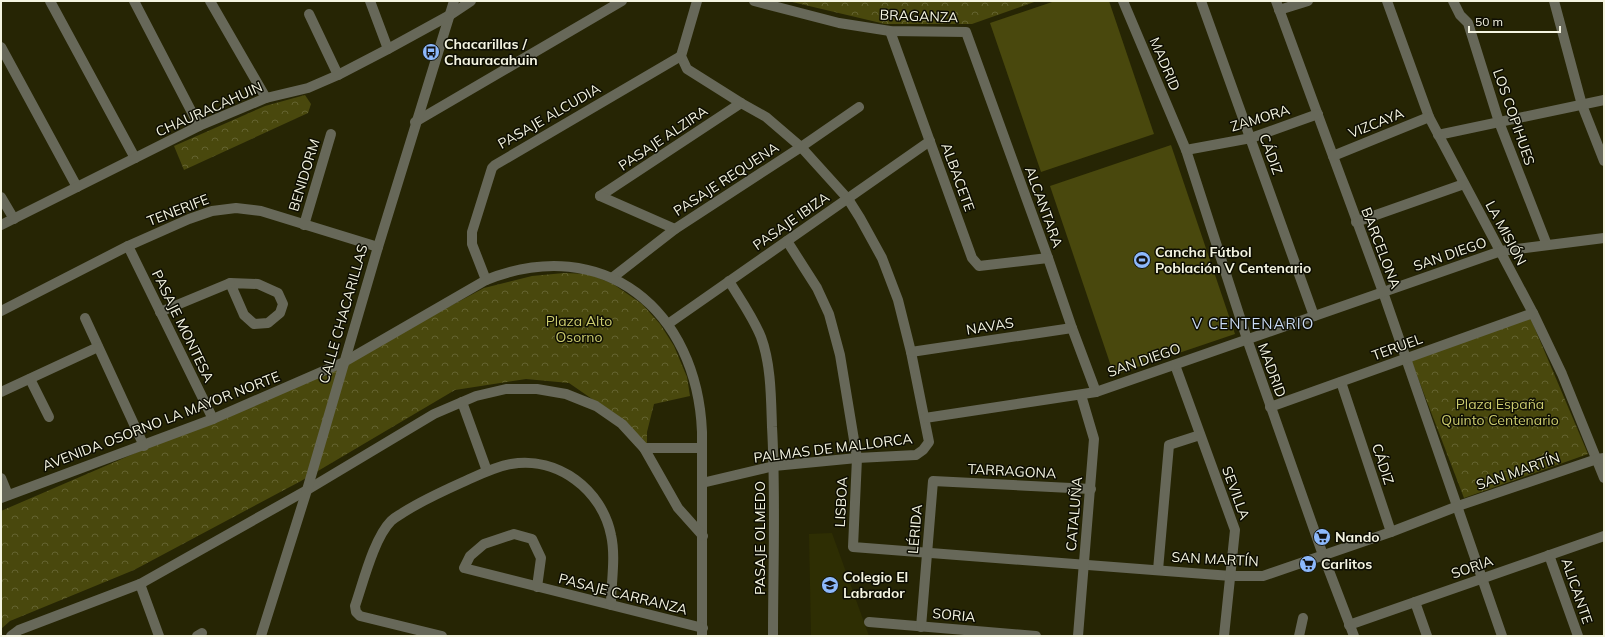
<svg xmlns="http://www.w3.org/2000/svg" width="1605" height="637" viewBox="0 0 1605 637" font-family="Mulish,sans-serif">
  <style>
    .built { fill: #2e2e03 }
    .park { fill: url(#park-crowns) }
    .garden { fill: #49480d }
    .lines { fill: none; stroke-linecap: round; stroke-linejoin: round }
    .minor { stroke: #676859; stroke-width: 10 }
    .labels { text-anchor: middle; stroke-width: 3; stroke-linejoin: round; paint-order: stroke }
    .street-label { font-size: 14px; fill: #f4f4e1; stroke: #0e0e03 }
    .poi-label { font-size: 14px; font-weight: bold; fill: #f4f4e1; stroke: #0e0e03; text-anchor: start }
    .park-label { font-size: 14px; fill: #cccc6f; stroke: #0e0e03 }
    .neighbourhood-label { font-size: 15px; letter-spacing: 1px; fill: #c9daf3; stroke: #0e0e03 }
  </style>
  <defs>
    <pattern id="park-crowns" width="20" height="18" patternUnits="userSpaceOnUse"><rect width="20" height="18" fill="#49480d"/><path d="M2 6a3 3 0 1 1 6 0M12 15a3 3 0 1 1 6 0" fill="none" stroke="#646330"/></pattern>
  </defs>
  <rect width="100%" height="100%" fill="#262504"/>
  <path class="built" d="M832,533L869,636H811L809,534Z"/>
  <g class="park">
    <path d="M788,1H1037L972,24H885Z"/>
    <path d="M305,95L311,104L308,113L184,170L174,146L265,106Z"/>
    <path d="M564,273L589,274L613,284L642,304L660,324L674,346L687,377L690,396L654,404L647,432V445L595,401L569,383L526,379L455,390L301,481L134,570L10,621L1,629V511L342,364L484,288L532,276Z"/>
    <path d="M1530,317L1588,454L1464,498L1411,360Z"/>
  </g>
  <g class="garden">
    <path d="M1055,1H1109L1154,134L1041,172L990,23Z"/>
    <path d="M1171,145L1235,334L1114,375L1050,186Z"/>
  </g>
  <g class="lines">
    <g class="minor">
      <path d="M50,1L135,158"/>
      <path d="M134,1L199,126"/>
      <path d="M210,1L266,98"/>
      <path d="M370,1L388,49"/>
      <path d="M697,1L681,56L687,69L741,103L766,117L801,147L848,199L860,218L882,258L898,300L911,352L929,442L923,450L916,455L857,458L774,466L702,483"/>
      <path d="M754,1L839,23L890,31L966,32L1048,258L1072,328L1096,392"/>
      <path d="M1123,1L1186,150L1247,339L1323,555L1354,636"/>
      <path d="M1201,1L1314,316"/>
      <path d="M1276,1L1383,292L1502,636"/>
      <path d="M1387,1L1429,117L1533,313L1562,374L1604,478"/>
      <path d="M1453,1L1460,15L1468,23L1499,122L1547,245"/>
      <path d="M1554,1L1582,105L1604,161"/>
      <path d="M1279,10L1308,1"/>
      <path d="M309,14L338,75"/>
      <path d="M890,31L972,258L979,266L1048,258"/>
      <path d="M1,47L77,187"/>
      <path d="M415,122L622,1"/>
      <path d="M1438,135L1604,100"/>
      <path d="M1186,150L1251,138L1318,114"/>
      <path d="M1333,156L1429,117"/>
      <path d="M600,196L741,103"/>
      <path d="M600,196L675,229"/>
      <path d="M1,197L14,219"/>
      <path d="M1356,222L1464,184"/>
      <path d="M1,225L199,126L266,98L308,88L338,75L388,49L450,15L471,1"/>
      <path d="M304,225L331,134"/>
      <path d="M787,241L817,288L829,314L840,355L857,458L853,547L1231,576H1263L1391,532L1458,506L1597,459L1604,458"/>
      <path d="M128,246L213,419"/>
      <path d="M612,278L675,229L801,147L859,107"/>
      <path d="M486,280L472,244V232L492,168L495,165L681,56"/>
      <path d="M729,281C740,299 753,317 761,337C771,364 771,397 772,427C776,496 773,566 773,636"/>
      <path d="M230,283L258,284L278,293L283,304L280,313L268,323L254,324L244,315Z"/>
      <path d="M1,311L128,246L189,219L212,211L236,208L261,211L378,247"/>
      <path d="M160,312L230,283"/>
      <path d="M85,318L144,446"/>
      <path d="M668,324L930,141"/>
      <path d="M911,352L1072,328"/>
      <path d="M1175,365L1235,530L1224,636"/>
      <path d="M30,379L49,417"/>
      <path d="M1341,382L1391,532"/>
      <path d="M1,392L98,347"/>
      <path d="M462,402L487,471"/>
      <path d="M1270,407L1533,313"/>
      <path d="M925,418L1096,392L1501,251L1604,238"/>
      <path d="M644,448H701"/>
      <path d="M1,478L8,495"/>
      <path d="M1,498L213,419L344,362L486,280C604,233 697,310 702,432V636"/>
      <path d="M1549,555L1578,636"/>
      <path d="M1158,570L1169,445L1200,435"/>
      <path d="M140,584L159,636"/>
      <path d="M537,587L541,558L532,539L514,534L484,544L470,556L464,568L703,628"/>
      <path d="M1415,602L1427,636"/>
      <path d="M869,622L1036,636"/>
      <path d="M1349,625L1604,536"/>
      <path d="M921,627L933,481L1091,489"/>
      <path d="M11,636L19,630L140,584L307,490L434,414L476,396L506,389H537L566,394L596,406L622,424L644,448L678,508L703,536"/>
      <path d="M197,636L202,633"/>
      <path d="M261,636L307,490L378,247L454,1"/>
      <path d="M442,636L360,616L356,612L355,606C363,583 374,538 391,521C395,517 400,515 404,512C423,500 443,491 463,482C479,475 494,467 511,464C558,456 602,490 611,535C616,557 611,583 611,605"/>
      <path d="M1078,636L1094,439L1081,395"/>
      <path d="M1299,636L1303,618"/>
    </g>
  </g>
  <defs>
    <g id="bus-disc" transform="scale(0.9)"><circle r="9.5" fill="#8db9fc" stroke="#0e0e03"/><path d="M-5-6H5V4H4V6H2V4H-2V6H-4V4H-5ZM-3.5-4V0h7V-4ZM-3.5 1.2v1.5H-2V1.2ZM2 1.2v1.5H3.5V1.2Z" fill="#111"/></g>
    <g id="stadium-disc" transform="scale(0.9)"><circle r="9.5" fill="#8db9fc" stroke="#0e0e03"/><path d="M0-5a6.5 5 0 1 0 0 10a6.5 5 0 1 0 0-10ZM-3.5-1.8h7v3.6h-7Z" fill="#111"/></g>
    <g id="supermarket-disc" transform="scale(0.9)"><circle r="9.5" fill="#8db9fc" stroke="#0e0e03"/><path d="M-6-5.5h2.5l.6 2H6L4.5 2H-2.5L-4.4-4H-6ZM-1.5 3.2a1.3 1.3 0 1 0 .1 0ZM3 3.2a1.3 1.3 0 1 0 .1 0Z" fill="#111"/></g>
    <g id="school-disc" transform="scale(0.9)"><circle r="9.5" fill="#8db9fc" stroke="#0e0e03"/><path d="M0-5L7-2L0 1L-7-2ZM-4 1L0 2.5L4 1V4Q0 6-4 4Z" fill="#111"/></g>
  </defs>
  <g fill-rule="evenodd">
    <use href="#bus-disc" x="431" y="52"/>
    <use href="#stadium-disc" x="1142" y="260"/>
    <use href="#supermarket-disc" x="1322" y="537"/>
    <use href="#supermarket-disc" x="1308" y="564"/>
    <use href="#school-disc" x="830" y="585"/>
  </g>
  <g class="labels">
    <g class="street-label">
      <text transform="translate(919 16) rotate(2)" y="5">BRAGANZA</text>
      <text transform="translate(1165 64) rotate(67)" y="5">MADRID</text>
      <text transform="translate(209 109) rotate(-24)" y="5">CHAURACAHUIN</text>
      <text transform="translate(549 116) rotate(-30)" y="5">PASAJE ALCUDIA</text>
      <text transform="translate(1514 117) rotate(71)" y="5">LOS COPIHUES</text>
      <text transform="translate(1260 118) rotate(-17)" y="5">ZAMORA</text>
      <text transform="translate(1376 123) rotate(-22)" y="5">VIZCAYA</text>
      <text transform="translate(663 138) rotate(-34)" y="5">PASAJE ALZIRA</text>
      <text transform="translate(1271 154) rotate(70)" y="5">CÁDIZ</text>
      <text transform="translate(304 175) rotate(-73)" y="5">BENIDORM</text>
      <text transform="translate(958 177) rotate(70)" y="5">ALBACETE</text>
      <text transform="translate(726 179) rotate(-33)" y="5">PASAJE REQUENA</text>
      <text transform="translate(1044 207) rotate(70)" y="5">ALCANTARA</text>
      <text transform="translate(178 210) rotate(-21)" y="5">TENERIFE</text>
      <text transform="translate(791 221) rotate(-35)" y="5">PASAJE IBIZA</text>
      <text transform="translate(1506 233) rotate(62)" y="5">LA MISIÓN</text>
      <text transform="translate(1381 248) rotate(69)" y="5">BARCELONA</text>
      <text transform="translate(1450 254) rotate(-19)" y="5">SAN DIEGO</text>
      <text transform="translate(343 314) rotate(-74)" y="5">CALLE CHACARILLAS</text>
      <text transform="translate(183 326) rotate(64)" y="5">PASAJE MONTESA</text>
      <text transform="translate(990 326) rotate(-9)" y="5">NAVAS</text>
      <text transform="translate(1397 347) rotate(-20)" y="5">TERUEL</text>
      <text transform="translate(1144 360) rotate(-19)" y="5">SAN DIEGO</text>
      <text transform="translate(1272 370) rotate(70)" y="5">MADRID</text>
      <text transform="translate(161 421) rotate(-21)" y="5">AVENIDA OSORNO LA MAYOR NORTE</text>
      <text transform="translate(833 448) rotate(-7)" y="5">PALMAS DE MALLORCA</text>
      <text transform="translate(1383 464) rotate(72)" y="5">CÁDIZ</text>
      <text transform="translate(1012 471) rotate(3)" y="5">TARRAGONA</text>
      <text transform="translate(1518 471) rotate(-19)" y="5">SAN MARTÍN</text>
      <text transform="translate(1236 493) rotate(70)" y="5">SEVILLA</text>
      <text transform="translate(841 502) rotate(-87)" y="5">LISBOA</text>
      <text transform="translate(1074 514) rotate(-85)" y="5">CATALUÑA</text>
      <text transform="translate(915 529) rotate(-85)" y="5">LÉRIDA</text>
      <text transform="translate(760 538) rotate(-90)" y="5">PASAJE OLMEDO</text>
      <text transform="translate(1215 559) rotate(3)" y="5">SAN MARTÍN</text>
      <text transform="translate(1472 567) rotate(-19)" y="5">SORIA</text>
      <text transform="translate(1577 591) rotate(71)" y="5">ALICANTE</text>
      <text transform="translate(623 594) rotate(14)" y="5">PASAJE CARRANZA</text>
      <text transform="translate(954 615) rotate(5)" y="5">SORIA</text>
    </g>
    <g class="poi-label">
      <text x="444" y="49">Chacarillas /<tspan x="444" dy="16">Chauracahuin</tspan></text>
      <text x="1155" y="257">Cancha Fútbol<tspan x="1155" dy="16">Población V Centenario</tspan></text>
      <text x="1335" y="542">Nando</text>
      <text x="1321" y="569">Carlitos</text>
      <text x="843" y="582">Colegio El<tspan x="843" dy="16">Labrador</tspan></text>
    </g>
    <g class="park-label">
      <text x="579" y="326">Plaza Alto<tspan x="579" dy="16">Osorno</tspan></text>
      <text x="1500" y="409">Plaza España<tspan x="1500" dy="16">Quinto Centenario</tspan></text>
    </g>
    <g class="neighbourhood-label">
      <text x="1253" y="329">V CENTENARIO</text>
    </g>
  </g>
  <rect width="1605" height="637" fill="none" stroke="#f4f4e1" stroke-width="4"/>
  <path d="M1469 26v6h91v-6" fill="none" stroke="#f4f4e1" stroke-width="2"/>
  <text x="1475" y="26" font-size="12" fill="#f4f4e1" stroke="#0e0e03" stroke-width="3" paint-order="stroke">50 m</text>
</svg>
